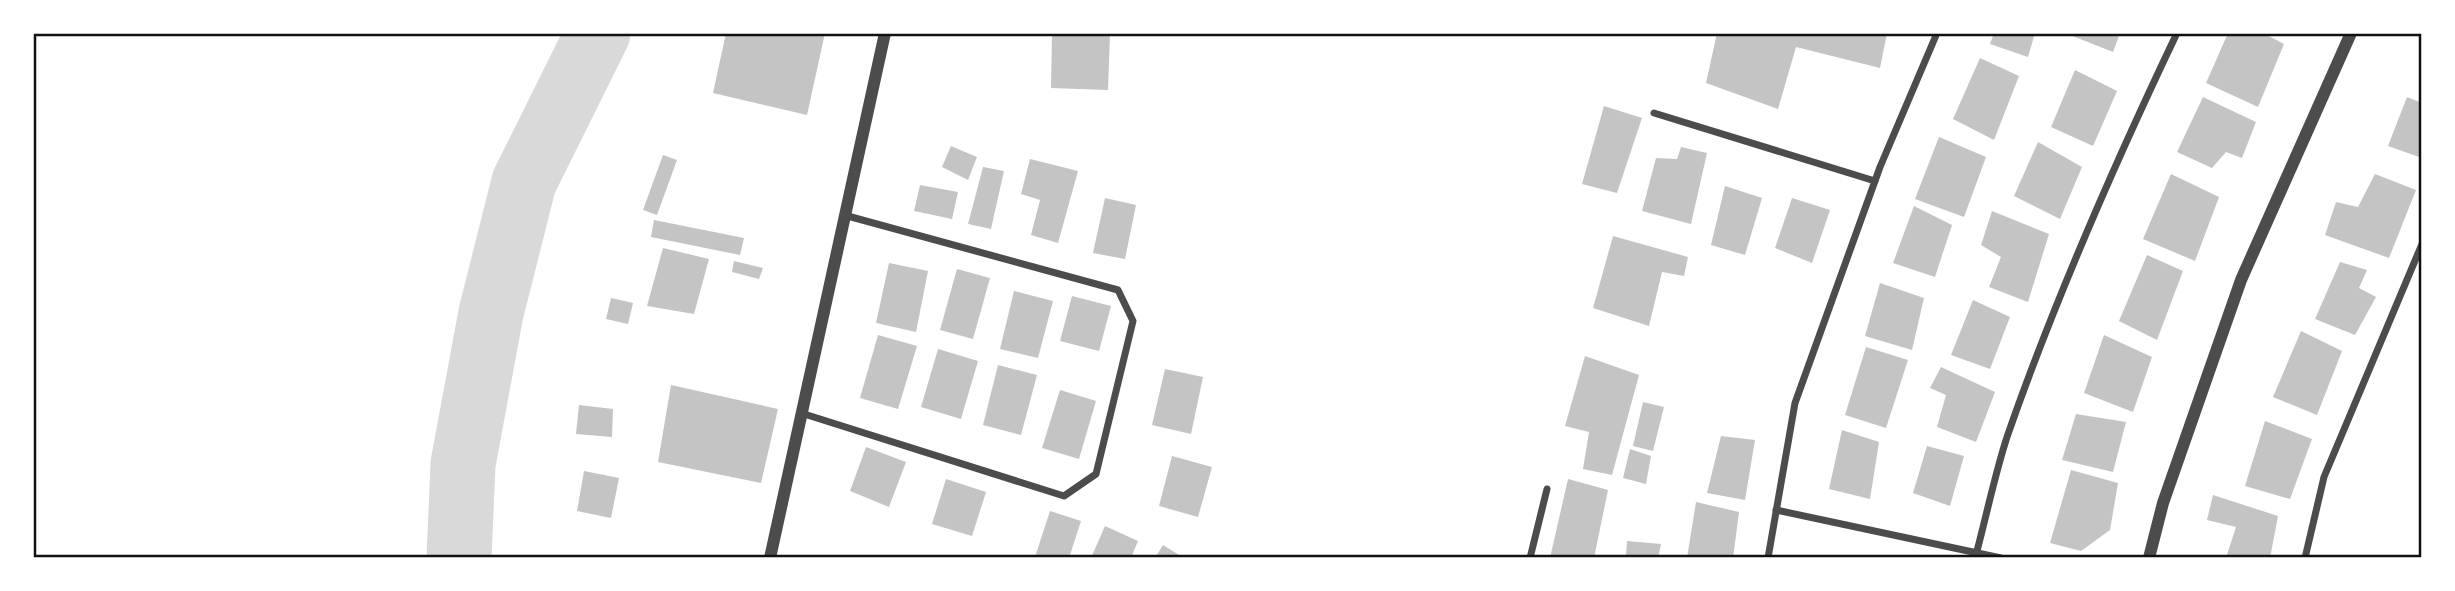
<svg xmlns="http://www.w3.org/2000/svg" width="2455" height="591" viewBox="0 0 2455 591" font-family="Rubik,sans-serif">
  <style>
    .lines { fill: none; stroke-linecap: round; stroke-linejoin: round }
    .river { stroke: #d9d9d9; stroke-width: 65 }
    .building { fill: #c4c4c4 }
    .minor { stroke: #4c4c4c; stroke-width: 7 }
    .tertiary { stroke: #4c4c4c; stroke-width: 12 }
    .neatline { fill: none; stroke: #111; stroke-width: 2.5 }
  </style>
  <rect width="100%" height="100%" fill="#fff"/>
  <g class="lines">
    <path class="river" d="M459,558L463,464L491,313L524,182L598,33"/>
  </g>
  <g class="building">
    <path d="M726,33H825L807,115L713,93Z"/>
    <path d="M1052,33H1110L1108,90L1051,88Z"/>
    <path d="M1717,33H1887L1880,68L1796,47L1778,109L1706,83Z"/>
    <path d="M1994,33H2035L2028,57L1990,44Z"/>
    <path d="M2065,33H2120L2113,52Z"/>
    <path d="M2228,33H2263L2284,44L2258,107L2206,83Z"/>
    <path d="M1980,58L2019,76L1994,140L1953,119Z"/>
    <path d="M2075,70L2117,91L2093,146L2051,127Z"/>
    <path d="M2203,97L2256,122L2242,158L2226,152L2212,168L2177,152Z"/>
    <path d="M2407,97L2422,103V158L2388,146Z"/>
    <path d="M1604,106L1642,118L1617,193L1582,184Z"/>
    <path d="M1939,137L1986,157L1964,217L1915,199Z"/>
    <path d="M2038,142L2082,167L2060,219L2014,196Z"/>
    <path d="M951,146L977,157L968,180L942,167Z"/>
    <path d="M1681,147L1707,153L1691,224L1642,211L1656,158L1677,159Z"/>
    <path d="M663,155L677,160L657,215L643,210Z"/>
    <path d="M1030,159L1078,171L1058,243L1031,235L1040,200L1021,194Z"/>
    <path d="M983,167L1004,171L991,229L968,224Z"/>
    <path d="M2171,174L2219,197L2195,261L2143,239Z"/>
    <path d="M2375,174L2416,190L2389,258L2325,235L2336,202L2358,207Z"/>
    <path d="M920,185L958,192L952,219L914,211Z"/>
    <path d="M1725,186L1762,198L1745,255L1711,245Z"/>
    <path d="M1105,198L1136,205L1125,259L1093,253Z"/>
    <path d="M1792,198L1830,210L1812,263L1775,248Z"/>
    <path d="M1914,206L1952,225L1935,277L1893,263Z"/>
    <path d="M1992,211L2049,234L2028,302L1989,287L2001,257L1981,245Z"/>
    <path d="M654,220L744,238L740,255L651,237Z"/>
    <path d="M1613,236L1688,257L1684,276L1662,272L1649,326L1593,308Z"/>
    <path d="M663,248L709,259L694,314L647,306Z"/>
    <path d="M2147,255L2183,271L2157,340L2119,321Z"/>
    <path d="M734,261L763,268L759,279L732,272Z"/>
    <path d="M2340,262L2367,270L2359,288L2376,297L2355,335L2315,319Z"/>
    <path d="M889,263L928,271L916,332L876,323Z"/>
    <path d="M957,269L990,278L973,339L940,330Z"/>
    <path d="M1880,283L1924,298L1912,350L1865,336Z"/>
    <path d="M1014,291L1053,301L1038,358L1000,349Z"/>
    <path d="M1072,296L1111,306L1099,351L1060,341Z"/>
    <path d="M611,298L633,303L628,324L606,319Z"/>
    <path d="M1973,300L2010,317L1990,369L1951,355Z"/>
    <path d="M2301,331L2342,351L2317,415L2273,397Z"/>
    <path d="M878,335L917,346L898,409L860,398Z"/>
    <path d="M2104,335L2152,357L2133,412L2084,393Z"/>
    <path d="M1866,347L1908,360L1886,428L1845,415Z"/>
    <path d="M938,349L978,361L961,419L921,407Z"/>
    <path d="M1585,356L1639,375L1612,475L1583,469L1589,432L1565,426Z"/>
    <path d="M998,365L1037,375L1021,435L983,425Z"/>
    <path d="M1941,367L1995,392L1976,442L1937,427L1946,395L1930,388Z"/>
    <path d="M1165,369L1203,377L1191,434L1152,425Z"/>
    <path d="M671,385L778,409L761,483L658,462Z"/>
    <path d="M1060,390L1096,401L1079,459L1042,448Z"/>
    <path d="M1643,402L1664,407L1653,451L1633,446Z"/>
    <path d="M579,405L613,409L612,437L576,434Z"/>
    <path d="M2076,414L2126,422L2113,472L2062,460Z"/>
    <path d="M2265,421L2312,439L2290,499L2245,486Z"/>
    <path d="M1842,430L1879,442L1870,499L1829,489Z"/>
    <path d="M1721,436L1755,440L1745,500L1707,493Z"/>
    <path d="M1927,446L1964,456L1950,506L1913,493Z"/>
    <path d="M866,447L906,462L889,507L850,491Z"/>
    <path d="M1630,449L1651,456L1646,484L1623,478Z"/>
    <path d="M1172,456L1212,467L1198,517L1159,506Z"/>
    <path d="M2071,470L2118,483L2110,530L2081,551L2050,543Z"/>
    <path d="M584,471L619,478L611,518L577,511Z"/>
    <path d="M946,479L986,492L972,536L932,524Z"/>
    <path d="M1568,479L1608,490L1594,558H1550Z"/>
    <path d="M2213,495L2278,516L2270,558H2226L2236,527L2207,520Z"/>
    <path d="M1696,502L1739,512L1733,558H1687Z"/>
    <path d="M1050,511L1081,521L1069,558L1035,557Z"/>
    <path d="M1105,526L1138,541L1131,558H1091Z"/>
    <path d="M1627,541L1661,544L1658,558L1626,555Z"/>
    <path d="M1163,545L1184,558H1155Z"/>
  </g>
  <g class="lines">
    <g class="minor">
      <path d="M1654,113L1875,181"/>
      <path d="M801,413L1064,496L1096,474L1133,321L1118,290L844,215"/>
      <path d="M1776,510L2001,558"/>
      <path d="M1977,551C1987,513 1995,474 2007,437C2055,299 2114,165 2177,33"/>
      <path d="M1530,558L1547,489"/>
      <path d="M1768,558L1795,403L1880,167L1937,33"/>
      <path d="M2305,558L2324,477L2422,244"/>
    </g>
    <g class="tertiary">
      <path d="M770,558L885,33"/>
      <path d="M2149,558L2163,503L2241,280L2351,33"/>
    </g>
  </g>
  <rect width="2455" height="591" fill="none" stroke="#ffffff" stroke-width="70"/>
  <rect x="35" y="35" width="2385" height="521" class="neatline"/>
</svg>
